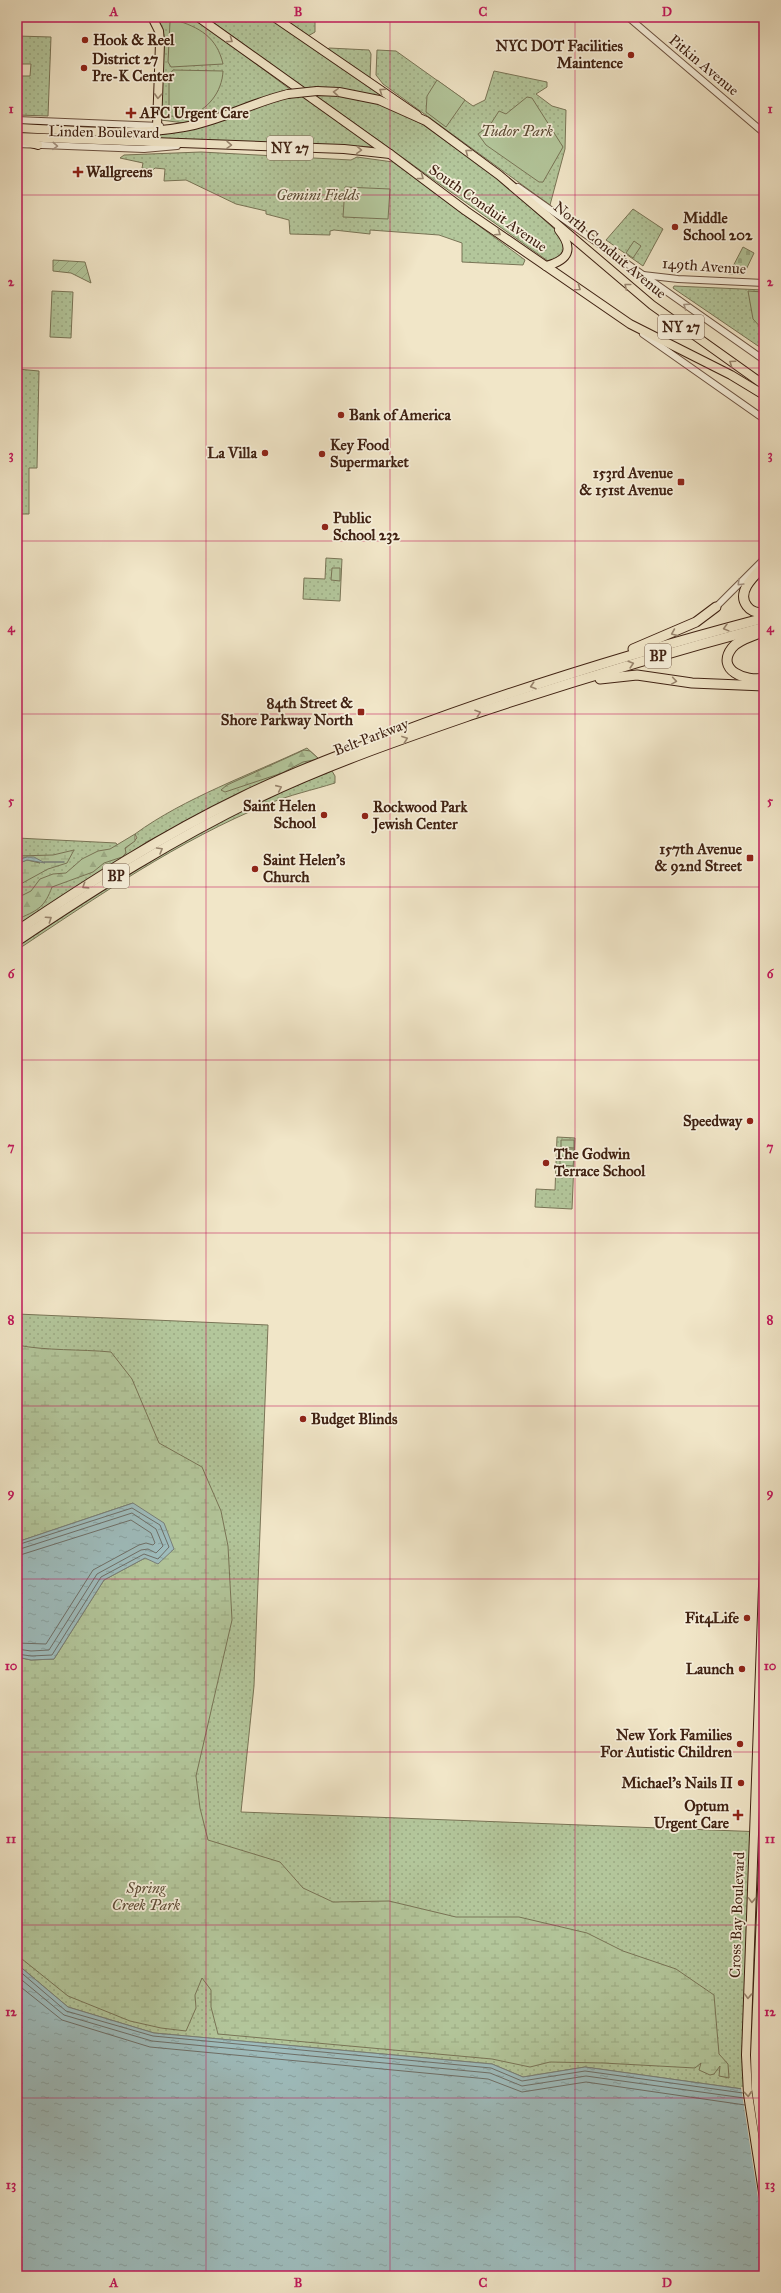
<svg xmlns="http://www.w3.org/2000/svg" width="781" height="2293" viewBox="0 0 781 2293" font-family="'IM FELL Great Primer',serif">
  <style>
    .grass { fill: url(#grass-dots); stroke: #797456 }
    .forest { fill: url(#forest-firs); stroke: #797456 }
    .wetland { fill: url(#wetland-marsh); stroke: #797456 }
    .cemetery { fill: url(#cemetery-stones); stroke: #797456 }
    .garden { fill: url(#garden-furrows); stroke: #797456 }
    .pitch { fill: #b3c69b; stroke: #797456 }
    .water { fill: url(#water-ripples); stroke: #787f79 }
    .pier { fill: #f1e6c8 }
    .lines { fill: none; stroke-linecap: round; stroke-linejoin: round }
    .shore { stroke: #6e6f68; stroke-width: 1 }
    .stream { stroke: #787f79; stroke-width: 1.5 }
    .tertiary-casing { stroke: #6c5240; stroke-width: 8 }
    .primary-casing { stroke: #3f2112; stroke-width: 10 }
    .trunk-casing { stroke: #3f2112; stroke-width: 10 }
    .motorway-casing { stroke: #3f2112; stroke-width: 11 }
    .tertiary { stroke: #f6efdb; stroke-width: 6 }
    .primary { stroke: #f1e6c8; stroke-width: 8 }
    .trunk { stroke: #f1e6c8; stroke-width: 8 }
    .motorway { stroke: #f1e6c8; stroke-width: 9 }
    .trunk-bridge-casing { stroke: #3f2112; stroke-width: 10; stroke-linecap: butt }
    .trunk-bridge { stroke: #f1e6c8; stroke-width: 8 }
    .oneway { stroke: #98846d }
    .oneway2 { stroke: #a49281 }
    .grid { fill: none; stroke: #c2185b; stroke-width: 1; stroke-opacity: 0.55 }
    .poi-dot { fill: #8f2418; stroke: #f6efdb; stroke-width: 1.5 }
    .labels { text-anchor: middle; stroke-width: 3.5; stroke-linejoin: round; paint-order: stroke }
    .shield { fill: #f6efdb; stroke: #765f4e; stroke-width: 1 }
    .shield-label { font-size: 14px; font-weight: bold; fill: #3f2112 }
    .poi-label { font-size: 15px; font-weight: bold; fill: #3f2112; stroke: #f6efdb; text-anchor: start }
    .street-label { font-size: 15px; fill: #3f2112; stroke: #f6efdb }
    .park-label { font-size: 15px; font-style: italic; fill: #5c4a34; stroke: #f6efdb }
    .neatline { fill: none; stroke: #c2185b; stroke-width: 1.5 }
    .grid-label { font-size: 13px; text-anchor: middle; font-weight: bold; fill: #c2185b }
  </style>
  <defs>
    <pattern id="grass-dots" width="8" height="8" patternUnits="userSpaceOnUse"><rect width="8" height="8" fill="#b3c69b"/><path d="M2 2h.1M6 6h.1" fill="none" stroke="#9baa84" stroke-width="1.8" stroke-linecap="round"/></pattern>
    <pattern id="forest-firs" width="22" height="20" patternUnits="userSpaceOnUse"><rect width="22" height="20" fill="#b3c69b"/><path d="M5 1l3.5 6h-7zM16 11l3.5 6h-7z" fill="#9baa84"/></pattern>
    <pattern id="wetland-marsh" width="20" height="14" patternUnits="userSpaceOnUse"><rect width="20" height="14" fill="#b3c69b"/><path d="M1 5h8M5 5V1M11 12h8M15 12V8" fill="none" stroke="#9baa84"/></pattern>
    <pattern id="cemetery-stones" width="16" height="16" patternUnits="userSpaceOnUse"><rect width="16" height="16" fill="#b3c69b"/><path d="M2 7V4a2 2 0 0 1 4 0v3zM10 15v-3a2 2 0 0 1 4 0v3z" fill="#9baa84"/></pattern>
    <pattern id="garden-furrows" width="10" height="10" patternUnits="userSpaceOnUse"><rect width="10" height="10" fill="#b3c69b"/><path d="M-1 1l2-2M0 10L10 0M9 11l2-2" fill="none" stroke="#9baa84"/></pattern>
    <pattern id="water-ripples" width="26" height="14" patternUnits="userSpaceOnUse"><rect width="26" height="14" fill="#9ebdbe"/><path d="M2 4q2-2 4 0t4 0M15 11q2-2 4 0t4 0" fill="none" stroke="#89a2a2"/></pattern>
  </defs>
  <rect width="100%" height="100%" fill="#f1e6c8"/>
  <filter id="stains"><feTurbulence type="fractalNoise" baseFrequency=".005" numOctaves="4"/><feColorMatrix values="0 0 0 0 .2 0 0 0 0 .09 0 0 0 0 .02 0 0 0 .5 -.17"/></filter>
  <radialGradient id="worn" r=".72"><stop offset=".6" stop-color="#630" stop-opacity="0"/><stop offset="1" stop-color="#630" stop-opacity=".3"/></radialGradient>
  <g class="grass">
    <path d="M157,17H193L291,90L184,123L161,120L164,35Z"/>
    <path d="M206,17H268L388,99L387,101L316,88H304Z"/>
    <path d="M280,17H315V32L308,36Z"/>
    <path d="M17,36L51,37L48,116L17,115V76H30L31,64H17Z"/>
    <path d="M329,48L369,50L371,54L370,79L327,50Z"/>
    <path d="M377,50L396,51L473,106L485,100L494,71L547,82V87L536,94L552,106L566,110L565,149L550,205L383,84L376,75Z"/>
    <path d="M340,95L379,103L422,124L500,180L562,236L565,247L561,258L548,261L316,96Z"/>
    <path d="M303,96L375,147L160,139L159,135L186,130L287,97Z"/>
    <path d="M201,152L351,160L357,157L393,162L525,260L523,265L462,262V243L439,235L370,230V234L334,230L330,231V235L290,234L289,220L266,214V211L236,204L186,180L164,181L165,169L155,168L153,170L142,168L143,163L120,158L124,155Z"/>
    <path d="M633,209L663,229L643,266L606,240Z"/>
    <path d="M674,286L764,290V350L673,288Z"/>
    <path d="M52,291L73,292L71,338L50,337Z"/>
    <path d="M17,369L39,371L37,468H29V514H17Z"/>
    <path d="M326,558L342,559L340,601L303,599L304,578L325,579Z"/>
    <path d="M307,748L319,759L148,841L17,931V838L116,843L124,854L125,849L137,838L135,834C184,798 252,774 307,748Z"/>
    <path d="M332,771L335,776V783C313,790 289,795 268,804C179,840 97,897 17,950V947C117,879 219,814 332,771Z"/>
    <path d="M557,1137L575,1138L572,1209L535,1207L536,1189L555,1190Z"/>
    <path d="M17,1314L268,1325L254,1686L241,1812L764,1832V2092L585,2067L523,2077L492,2064L154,2033L68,2007L17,1964V1657L31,1660L133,1503L17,1542Z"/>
  </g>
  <g class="forest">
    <path d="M304,750L310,751L319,759L303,762L282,773L225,792L221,790L227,785Z"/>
    <path d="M135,834V841L125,848L126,853L122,857L104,863L93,872L52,887C45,906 39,910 20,918L17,917V898L31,891L40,879L53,874L66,873L82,859L98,851L110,849Z"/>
  </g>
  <g class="wetland">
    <path d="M74,850L67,863L48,869L17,886V864L27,860L40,863L27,857L17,860V856L53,855Z"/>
    <path d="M17,1345C47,1351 80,1349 111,1352L132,1379L159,1443L202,1467L221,1511L228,1546L232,1620L196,1776L200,1808L208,1840L280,1862L303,1888L333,1902L389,1901L456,1917H519L587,1933L623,1951L676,1969L714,1995L719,2054L728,2064L729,2078L719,2076L720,2066L714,2074L710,2075L699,2070L701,2063L695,2068L603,2063L550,2062L530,2067L492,2059L218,2034L211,2007V1990L202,1978L195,1995L196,2008L186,2031L161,2028L130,2021L68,1996L17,1955V1657L31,1660L54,1659L104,1580L145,1558L133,1503L17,1542Z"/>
  </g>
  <path class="cemetery" d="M743,247L754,253L744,274H729Z"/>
  <path class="garden" d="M53,260L85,262L91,283L71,273L53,271Z"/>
  <g class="pitch">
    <path d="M175,20C199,27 217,37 223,64L171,67L168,62L170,22Z"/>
    <path d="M173,70L223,71C222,92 208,110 188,116C182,118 175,116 169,116V75Z"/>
    <path d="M437,80L465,100L446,127L426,112L427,96Z"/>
    <path d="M527,97L532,98L563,147L543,182H539L486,145L478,134L490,125L499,111L506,114Z"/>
    <path d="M345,187L390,189L388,219L343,217Z"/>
    <path d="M634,241L641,246L633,258L626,253Z"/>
    <path d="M748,291L764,292V331L753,319Z"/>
    <path d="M332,568H340V581L331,580Z"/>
    <path d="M561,1140H574V1148L561,1147Z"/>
    <path d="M561,1149H574V1157L560,1156Z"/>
    <path d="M560,1158H574L573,1166L560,1165Z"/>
  </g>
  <g class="water">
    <path d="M27,857H34L45,863L27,860L17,864V860Z"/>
    <path d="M133,1503L164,1523L174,1549L158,1564L145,1558L104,1580L54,1659L31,1660L17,1657V1542Z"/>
    <path d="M17,1964L68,2007L154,2033L492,2064L523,2077L585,2067L764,2092V2276H17Z"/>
  </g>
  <path class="pier" d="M741,2087L764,2090V2241L761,2217Z"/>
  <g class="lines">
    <g class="shore">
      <path d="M17,1545L132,1508L160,1525L169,1547L158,1559L144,1554L101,1577L52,1655L31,1656L17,1654"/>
      <path d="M17,1550L132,1513L156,1529L163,1546L156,1553L148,1549L141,1550L97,1574L49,1650L31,1651L17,1649"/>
      <path d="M17,1556L131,1520L151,1533L155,1543L153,1545L146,1543L139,1545L93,1570L46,1644L17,1643"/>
      <path d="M17,1969L66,2011L153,2036L491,2068L522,2081L585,2071L743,2093"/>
      <path d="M17,1976L64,2015L152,2041L490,2073L522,2086L586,2076L744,2098"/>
      <path d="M17,1984L62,2020L150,2047L488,2079L522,2092L586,2082L745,2105"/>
    </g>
    <path class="stream" d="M44,862H64"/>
    <g class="tertiary-casing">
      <g id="tertiary">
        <path d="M628,17L764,133"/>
        <path d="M17,120L160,126"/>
        <path d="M17,144L144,149L177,146"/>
        <path d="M518,187L764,360"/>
        <path d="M643,275L678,279L764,283"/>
        <path d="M643,334L764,419"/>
        <path d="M716,607L764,559"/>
      </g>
    </g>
    <g class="primary-casing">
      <g id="primary">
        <path d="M152,17L159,31L160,43L157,126"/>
        <path d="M198,17L390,154"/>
        <path d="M274,17L417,115"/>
        <path d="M764,1559L746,2055L748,2094L764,2199"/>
        <path d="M764,1842L755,2055L756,2089L764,2144"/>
      </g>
    </g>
    <g class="trunk-casing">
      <g id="trunk">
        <path d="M317,91L339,92L379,100L426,121L499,175L652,305L764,385"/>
        <path d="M17,128C72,130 129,137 184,127C220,121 253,102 288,94"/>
        <path d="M17,137L344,149L390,154L466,211L630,324L731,375L764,395"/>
        <path d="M24,141L38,145"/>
        <path d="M546,266C569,260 574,249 559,230"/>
      </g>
    </g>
    <g class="motorway-casing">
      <g id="motorway">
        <path d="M764,566C754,576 736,592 747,606C751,612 757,613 764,613"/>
        <path d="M760,633C751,637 738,640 732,648C715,670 746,682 764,678"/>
        <path d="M633,649L696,622L716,607"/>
        <path d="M600,679L637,675L692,683L764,686"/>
        <path d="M17,931C90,882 163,835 242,797C291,773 342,754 393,735C514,689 639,651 764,618"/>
        <path d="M17,941C96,888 175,838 260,797C329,764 402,739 474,714C570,682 666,653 764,627"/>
      </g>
    </g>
    <use href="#tertiary" class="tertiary"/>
    <use href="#primary" class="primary"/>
    <use href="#trunk" class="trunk"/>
    <use href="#motorway" class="motorway"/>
    <g class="trunk-bridge-casing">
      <path id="trunk-bridge" d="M288,94L317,91"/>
    </g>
    <use href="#trunk-bridge" class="trunk-bridge"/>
  </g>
  <defs><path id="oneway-chevron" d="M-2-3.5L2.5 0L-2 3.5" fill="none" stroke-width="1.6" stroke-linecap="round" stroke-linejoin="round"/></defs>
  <g class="oneway">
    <use href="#oneway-chevron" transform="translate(230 40) rotate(36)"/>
    <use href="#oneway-chevron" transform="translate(382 91) rotate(-146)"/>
    <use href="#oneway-chevron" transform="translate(336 92) rotate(-176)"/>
    <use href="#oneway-chevron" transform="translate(158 96) rotate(93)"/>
    <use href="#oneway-chevron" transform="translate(229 145) rotate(2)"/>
    <use href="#oneway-chevron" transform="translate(359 150) rotate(3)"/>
    <use href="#oneway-chevron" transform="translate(468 152) rotate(-143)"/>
    <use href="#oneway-chevron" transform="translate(421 177) rotate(37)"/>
    <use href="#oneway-chevron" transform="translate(498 233) rotate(34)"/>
    <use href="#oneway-chevron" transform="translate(627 286) rotate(-141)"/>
    <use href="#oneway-chevron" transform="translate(578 288) rotate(35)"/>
    <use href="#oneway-chevron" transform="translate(732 363) rotate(-145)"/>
    <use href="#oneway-chevron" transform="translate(726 628) rotate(165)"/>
    <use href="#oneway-chevron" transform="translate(674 633) rotate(157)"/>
    <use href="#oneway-chevron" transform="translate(631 664) rotate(-17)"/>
    <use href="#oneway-chevron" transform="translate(674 681) rotate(9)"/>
    <use href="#oneway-chevron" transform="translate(533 686) rotate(162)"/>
    <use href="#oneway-chevron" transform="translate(478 713) rotate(-19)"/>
    <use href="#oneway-chevron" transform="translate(405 739) rotate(-20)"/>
    <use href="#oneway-chevron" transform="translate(279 788) rotate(-24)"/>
    <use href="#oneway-chevron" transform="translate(160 850) rotate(-30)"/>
    <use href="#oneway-chevron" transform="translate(85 886) rotate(147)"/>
    <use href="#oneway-chevron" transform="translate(49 919) rotate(-34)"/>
    <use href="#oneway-chevron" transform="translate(752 1900) rotate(92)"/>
    <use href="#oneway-chevron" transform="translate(748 1996) rotate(92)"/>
    <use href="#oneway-chevron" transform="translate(748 2094) rotate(85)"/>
  </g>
  <g class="oneway2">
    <use href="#oneway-chevron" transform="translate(55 146) rotate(3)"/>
    <use href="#oneway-chevron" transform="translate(686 306) rotate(-145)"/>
    <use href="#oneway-chevron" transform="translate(740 583) rotate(135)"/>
  </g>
  <path class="grid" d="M206,17V2276M390,17V2276M575,17V2276M17,195H764M17,368H764M17,541H764M17,714H764M17,887H764M17,1060H764M17,1233H764M17,1406H764M17,1579H764M17,1752H764M17,1925H764M17,2098H764"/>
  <g class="poi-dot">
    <circle cx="85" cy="40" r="4"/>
    <circle cx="631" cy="55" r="4"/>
    <circle cx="84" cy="68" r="4"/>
    <path d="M129 107h4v4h4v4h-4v4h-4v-4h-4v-4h4z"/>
    <path d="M76 166h4v4h4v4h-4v4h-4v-4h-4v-4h4z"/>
    <circle cx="675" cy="227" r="4"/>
    <circle cx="341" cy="415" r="4"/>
    <circle cx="265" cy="453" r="4"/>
    <circle cx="322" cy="454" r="4"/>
    <rect x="677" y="478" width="8" height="8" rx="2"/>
    <circle cx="325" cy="527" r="4"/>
    <rect x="357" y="708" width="8" height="8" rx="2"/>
    <circle cx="324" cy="815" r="4"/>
    <circle cx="365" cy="816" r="4"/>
    <rect x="746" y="854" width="8" height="8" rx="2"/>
    <circle cx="255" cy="869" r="4"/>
    <circle cx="750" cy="1121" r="4"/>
    <circle cx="546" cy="1163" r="4"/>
    <circle cx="303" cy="1419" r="4"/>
    <circle cx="747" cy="1618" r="4"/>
    <circle cx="742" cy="1669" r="4"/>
    <circle cx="740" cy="1744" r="4"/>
    <circle cx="741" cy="1783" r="4"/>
    <path d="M736 1809h4v4h4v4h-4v4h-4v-4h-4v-4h4z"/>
  </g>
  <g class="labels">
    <g class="shield">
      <rect x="267" y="136" width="46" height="24" rx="3"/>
      <rect x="658" y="315" width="46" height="24" rx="3"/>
      <rect x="645" y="644" width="26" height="24" rx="3"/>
      <rect x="103" y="864" width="26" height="24" rx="3"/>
    </g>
    <g class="shield-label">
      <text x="290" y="153">NY 27</text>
      <text x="681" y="332">NY 27</text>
      <text x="658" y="661">BP</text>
      <text x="116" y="881">BP</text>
    </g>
    <g class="poi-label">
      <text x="93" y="45">Hook &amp; Reel</text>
      <text x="623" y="51" text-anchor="end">NYC DOT Facilities<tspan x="623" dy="17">Maintence</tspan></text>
      <text x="92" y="64">District 27<tspan x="92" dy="17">Pre-K Center</tspan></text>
      <text x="140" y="118">AFC Urgent Care</text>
      <text x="86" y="177">Wallgreens</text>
      <text x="683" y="223">Middle<tspan x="683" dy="17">School 202</tspan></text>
      <text x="349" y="420">Bank of America</text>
      <text x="330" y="450">Key Food<tspan x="330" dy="17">Supermarket</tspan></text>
      <text x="257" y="458" text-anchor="end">La Villa</text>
      <text x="673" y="478" text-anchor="end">153rd Avenue<tspan x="673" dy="17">&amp; 151st Avenue</tspan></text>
      <text x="333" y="523">Public<tspan x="333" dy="17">School 232</tspan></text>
      <text x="353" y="708" text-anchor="end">84th Street &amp;<tspan x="353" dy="17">Shore Parkway North</tspan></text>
      <text x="316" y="811" text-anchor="end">Saint Helen<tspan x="316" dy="17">School</tspan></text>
      <text x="373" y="812">Rockwood Park<tspan x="373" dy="17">Jewish Center</tspan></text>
      <text x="742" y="854" text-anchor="end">157th Avenue<tspan x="742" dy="17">&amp; 92nd Street</tspan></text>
      <text x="263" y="865">Saint Helen's<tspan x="263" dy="17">Church</tspan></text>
      <text x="742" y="1126" text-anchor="end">Speedway</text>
      <text x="554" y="1159">The Godwin<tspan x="554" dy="17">Terrace School</tspan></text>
      <text x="311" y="1424">Budget Blinds</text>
      <text x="739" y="1623" text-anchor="end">Fit4Life</text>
      <text x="734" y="1674" text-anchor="end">Launch</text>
      <text x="732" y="1740" text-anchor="end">New York Families<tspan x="732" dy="17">For Autistic Children</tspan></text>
      <text x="733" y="1788" text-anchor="end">Michael's Nails II</text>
      <text x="729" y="1811" text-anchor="end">Optum<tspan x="729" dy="17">Urgent Care</tspan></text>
    </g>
    <g class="street-label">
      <text transform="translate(704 65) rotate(40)" y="5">Pitkin Avenue</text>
      <text transform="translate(104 132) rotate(1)" y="5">Linden Boulevard</text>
      <text transform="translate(488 208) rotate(35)" y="5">South Conduit Avenue</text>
      <text transform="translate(610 250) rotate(40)" y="5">North Conduit Avenue</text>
      <text transform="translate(704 266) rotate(4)" y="5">149th Avenue</text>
      <text transform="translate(371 737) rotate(-21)" y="5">Belt Parkway</text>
      <text transform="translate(737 1915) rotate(-88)" y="5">Cross Bay Boulevard</text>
    </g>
    <g class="park-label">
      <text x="517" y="136">Tudor Park</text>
      <text x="318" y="200">Gemini Fields</text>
      <text x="146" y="1893">Spring<tspan x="146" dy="17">Creek Park</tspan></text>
    </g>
  </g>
  <rect width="781" height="2293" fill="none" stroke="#f1e6c8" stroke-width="44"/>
  <rect x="22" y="22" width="737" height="2249" class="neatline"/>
  <g class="grid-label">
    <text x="114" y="16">A</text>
    <text x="298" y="16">B</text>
    <text x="483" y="16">C</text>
    <text x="667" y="16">D</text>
    <text x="11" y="113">1</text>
    <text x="770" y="113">1</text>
    <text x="11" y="286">2</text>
    <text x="770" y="286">2</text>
    <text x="11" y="459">3</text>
    <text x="770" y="459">3</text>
    <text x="11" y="632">4</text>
    <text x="770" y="632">4</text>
    <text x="11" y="805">5</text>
    <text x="770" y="805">5</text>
    <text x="11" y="978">6</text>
    <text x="770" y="978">6</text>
    <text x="11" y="1151">7</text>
    <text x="770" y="1151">7</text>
    <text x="11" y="1324">8</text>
    <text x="770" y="1324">8</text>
    <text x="11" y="1497">9</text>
    <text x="770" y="1497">9</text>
    <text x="11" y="1670">10</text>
    <text x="770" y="1670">10</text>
    <text x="11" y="1843">11</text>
    <text x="770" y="1843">11</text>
    <text x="11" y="2016">12</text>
    <text x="770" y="2016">12</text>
    <text x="11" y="2189">13</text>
    <text x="770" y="2189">13</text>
    <text x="114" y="2287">A</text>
    <text x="298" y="2287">B</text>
    <text x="483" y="2287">C</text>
    <text x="667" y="2287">D</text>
  </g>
  <rect width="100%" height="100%" filter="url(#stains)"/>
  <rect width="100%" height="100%" fill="url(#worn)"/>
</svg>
